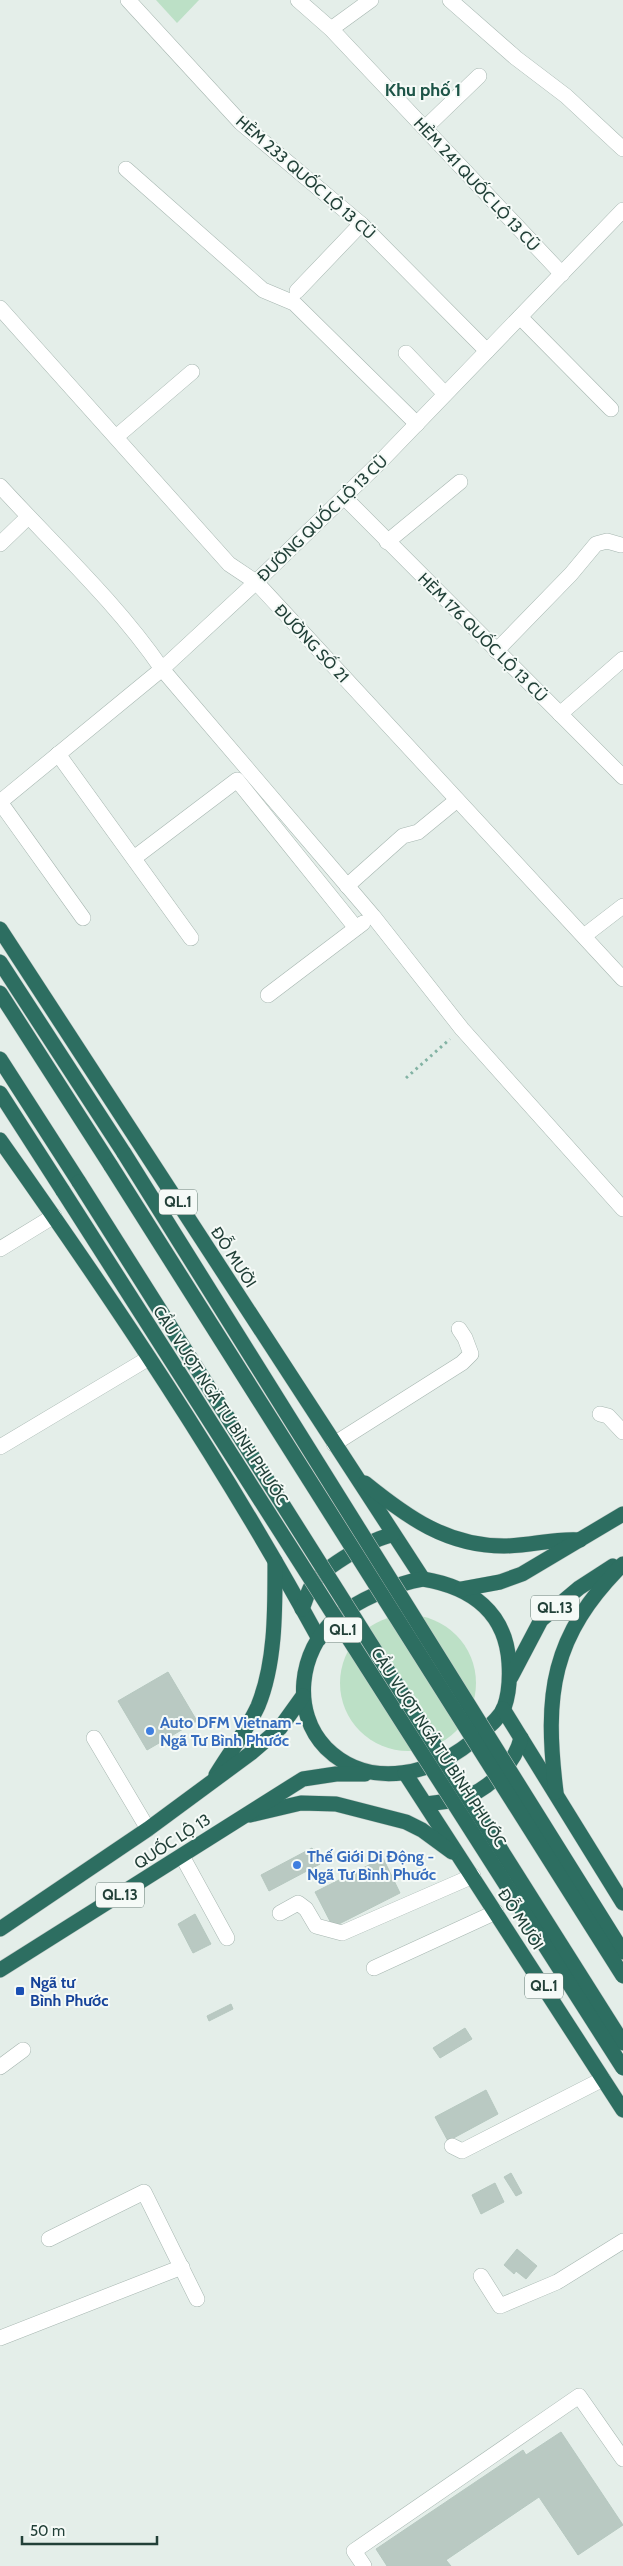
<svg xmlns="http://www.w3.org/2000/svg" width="623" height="2566" viewBox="0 0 623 2566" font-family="Cabin,sans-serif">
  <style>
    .green { fill: #bce0c6 }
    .building { fill: #b9c9c2; stroke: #b6c8c0 }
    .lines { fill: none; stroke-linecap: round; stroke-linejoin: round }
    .minor-casing { stroke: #a6b6b0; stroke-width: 16 }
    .highway-casing { stroke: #c1cac7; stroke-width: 16 }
    .path { stroke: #83b3a4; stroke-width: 3; stroke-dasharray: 2.5 4; stroke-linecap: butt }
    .minor { stroke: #fff; stroke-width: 15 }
    .highway { stroke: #2d6e61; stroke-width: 15 }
    .highway-bridge-casing { stroke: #c1cac7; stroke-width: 16; stroke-linecap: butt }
    .highway-bridge { stroke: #2d6e61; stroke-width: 15 }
    .shop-dot { fill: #3f7fe0; stroke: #f5faf7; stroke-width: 2 }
    .transit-dot { fill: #1a4fb4; stroke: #f5faf7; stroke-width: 2 }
    .labels { text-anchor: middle; stroke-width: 4; stroke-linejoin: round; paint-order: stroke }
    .shield { fill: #f5faf7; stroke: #617871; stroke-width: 1 }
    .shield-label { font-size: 15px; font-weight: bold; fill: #224038 }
    .street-label { font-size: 16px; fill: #224038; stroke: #f5faf7 }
    .shop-label { font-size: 16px; font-weight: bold; fill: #366cbe; stroke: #f5faf7; text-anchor: start }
    .transit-label { font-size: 16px; font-weight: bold; fill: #164399; stroke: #f5faf7; text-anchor: start }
    .neighbourhood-label { font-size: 18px; font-weight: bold; fill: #1d5447; stroke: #f5faf7 }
  </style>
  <rect width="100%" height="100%" fill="#e4eee9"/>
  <g class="green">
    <path d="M156,0H199L177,23Z"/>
    <circle cx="408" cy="1683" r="68"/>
  </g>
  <g class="building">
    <path d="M168,1672L197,1721L147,1750L118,1701Z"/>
    <path d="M312,1848L320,1864L269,1891L261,1875Z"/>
    <path d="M383,1858L400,1893L333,1927L315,1892Z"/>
    <path d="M195,1914L211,1944L193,1953L178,1924Z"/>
    <path d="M231,2004L233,2009L209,2021L207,2016Z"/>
    <path d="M465,2028L472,2039L440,2058L433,2048Z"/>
    <path d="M486,2090L498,2114L448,2141L435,2117Z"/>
    <path d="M511,2173L522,2193L516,2196L504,2177Z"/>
    <path d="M495,2183L504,2202L481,2214L472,2195Z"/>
    <path d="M517,2249L537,2266L526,2279L516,2271L514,2274L504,2265Z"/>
    <path d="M561,2432L623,2525L578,2555L539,2497L446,2560L451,2566H387L376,2549L523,2450L526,2455Z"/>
  </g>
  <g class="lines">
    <g class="minor-casing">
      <g id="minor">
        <path d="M128,0L241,123L361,224L487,351"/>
        <path d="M298,0L331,29L562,274"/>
        <path d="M450,0L516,58L566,96L623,149"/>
        <path d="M331,29L371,0"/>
        <path d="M425,128L479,76"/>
        <path d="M126,169L263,290L294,303L417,424"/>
        <path d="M297,291L361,224"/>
        <path d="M0,308L229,564L256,582L623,979"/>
        <path d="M520,317L611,409"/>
        <path d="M406,353L445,394"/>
        <path d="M116,437L192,372"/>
        <path d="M0,486C55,546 116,602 162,669L373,916L462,1029L623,1209"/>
        <path d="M344,497L623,777"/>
        <path d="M387,542L460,482"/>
        <path d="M0,544L28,517"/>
        <path d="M496,651L571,574L596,544L607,541L621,545"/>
        <path d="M560,714L623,659"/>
        <path d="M58,754L191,938"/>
        <path d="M134,858L237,780L356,928"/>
        <path d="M347,886L403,836L418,832L457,800"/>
        <path d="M83,918L0,802L162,669L256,582L379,463L623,210"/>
        <path d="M584,936L623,906"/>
        <path d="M268,995L363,923"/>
        <path d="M0,1249L54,1216"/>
        <path d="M600,1414L608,1416L623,1432"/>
        <path d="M334,1444L462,1363L471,1354L465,1338L459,1329"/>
        <path d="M0,1447L149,1358"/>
        <path d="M94,1738L148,1829"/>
        <path d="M182,1856L227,1938"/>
        <path d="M280,1913L298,1903L306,1909L316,1926L342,1933L473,1876"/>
        <path d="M374,1968L496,1912"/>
        <path d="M0,2067L23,2050"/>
        <path d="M452,2146L462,2151L603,2079"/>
        <path d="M49,2239L144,2192L197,2299"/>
        <path d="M481,2276L500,2306L557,2282L623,2241"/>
        <path d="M0,2338L182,2267"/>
        <path d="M364,2566L354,2551L579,2396L623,2459"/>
      </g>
    </g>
    <g class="highway-casing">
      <g id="highway">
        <path d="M0,929L423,1579"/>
        <path d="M0,962L124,1153"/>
        <path d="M0,993L111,1166"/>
        <path d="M0,1059L79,1182"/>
        <path d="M0,1093L63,1191"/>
        <path d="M0,1140C114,1301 224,1465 319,1639"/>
        <path d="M365,1483C407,1517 447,1546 504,1546C530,1546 555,1538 580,1540"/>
        <path d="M423,1579C471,1587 506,1612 509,1663C510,1678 509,1694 504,1708C499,1719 487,1728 478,1736C437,1774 370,1792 326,1748C291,1712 299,1651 335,1619C355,1601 397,1583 423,1579Z"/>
        <path d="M462,1589L500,1582L522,1574L623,1514"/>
        <path d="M302,1609C306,1600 308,1590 313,1583C325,1567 373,1538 392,1535"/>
        <path d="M511,1677L541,1620L579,1588L613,1566"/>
        <path d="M503,1709L623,1903"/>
        <path d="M405,1773L623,2110"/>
        <path d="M216,1775C230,1752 247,1730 258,1706C276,1662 275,1608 275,1561"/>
        <path d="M556,1792C544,1694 551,1636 623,1564"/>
        <path d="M426,1804C440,1802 457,1801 469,1796C493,1785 515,1763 521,1738"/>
        <path d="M250,1815L301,1803L336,1804L406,1822L422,1830L452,1852"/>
        <path d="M0,1929L148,1829L251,1753L280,1728L303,1696"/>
        <path d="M0,1970L303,1779L336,1774H365"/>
      </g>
    </g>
    <path class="path" d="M406,1078L450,1039"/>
    <use href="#minor" class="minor"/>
    <use href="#highway" class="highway"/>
    <g class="highway-bridge-casing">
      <g id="highway-bridge">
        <path d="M124,1153L623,1952"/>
        <path d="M111,1166L623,1976"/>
        <path d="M79,1182L623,2043"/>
        <path d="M63,1191L623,2068"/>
      </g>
    </g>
    <use href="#highway-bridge" class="highway-bridge"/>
  </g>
  <g class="shop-dot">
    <circle cx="150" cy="1731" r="5"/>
    <circle cx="297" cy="1865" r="5"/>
  </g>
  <rect class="transit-dot" x="15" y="1986" width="10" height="10" rx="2.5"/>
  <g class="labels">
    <g class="shield">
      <rect x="159" y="1189.5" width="38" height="25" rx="4"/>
      <rect x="531" y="1595.5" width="48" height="25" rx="4"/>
      <rect x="324" y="1617.5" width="38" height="25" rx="4"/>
      <rect x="96" y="1882.5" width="48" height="25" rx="4"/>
      <rect x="525" y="1973.5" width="38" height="25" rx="4"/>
    </g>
    <g class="shield-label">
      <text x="178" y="1207">QL.1</text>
      <text x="555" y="1613">QL.13</text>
      <text x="343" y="1635">QL.1</text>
      <text x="120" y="1900">QL.13</text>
      <text x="544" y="1991">QL.1</text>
    </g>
    <g class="street-label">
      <text transform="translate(306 177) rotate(41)" y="6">HẺM 233 QUỐC LỘ 13 CŨ</text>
      <text transform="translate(477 184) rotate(47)" y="6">HẺM 241 QUỐC LỘ 13 CŨ</text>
      <text transform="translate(322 518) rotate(-44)" y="6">ĐƯỜNG QUỐC LỘ 13 CŨ</text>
      <text transform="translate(483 637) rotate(45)" y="6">HÈM 176 QUỐC LỘ 13 CŨ</text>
      <text transform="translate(312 643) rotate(47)" y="6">ĐƯỜNG SỐ 21</text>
      <text transform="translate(234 1257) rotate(57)" y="6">ĐỖ MƯỜI</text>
      <text transform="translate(221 1405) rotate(57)" y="6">CẦU VƯỢT NGÃ TƯ BÌNH PHƯỚC</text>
      <text transform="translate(439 1747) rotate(57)" y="6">CẦU VƯỢT NGÃ TƯ BÌNH PHƯỚC</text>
      <text transform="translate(172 1841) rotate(-33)" y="6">QUỐC LỘ 13</text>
      <text transform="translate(521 1919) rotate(57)" y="6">ĐỖ MƯỜI</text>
    </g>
    <g class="shop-label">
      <text x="160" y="1728">Auto DFM Vietnam -<tspan x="160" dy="18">Ngã Tư Bình Phước</tspan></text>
      <text x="307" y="1862">Thế Giới Di Động -<tspan x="307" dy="18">Ngã Tư Bình Phước</tspan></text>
    </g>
    <g class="transit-label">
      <text x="30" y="1988">Ngã tư<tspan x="30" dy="18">Bình Phước</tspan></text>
    </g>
    <g class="neighbourhood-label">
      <text x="423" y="96">Khu phố 1</text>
    </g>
  </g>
  <path d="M22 2536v8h135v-8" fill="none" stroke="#224038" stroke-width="2.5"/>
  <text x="30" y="2536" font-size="15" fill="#224038" stroke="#f5faf7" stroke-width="4" paint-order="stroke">50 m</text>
</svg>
